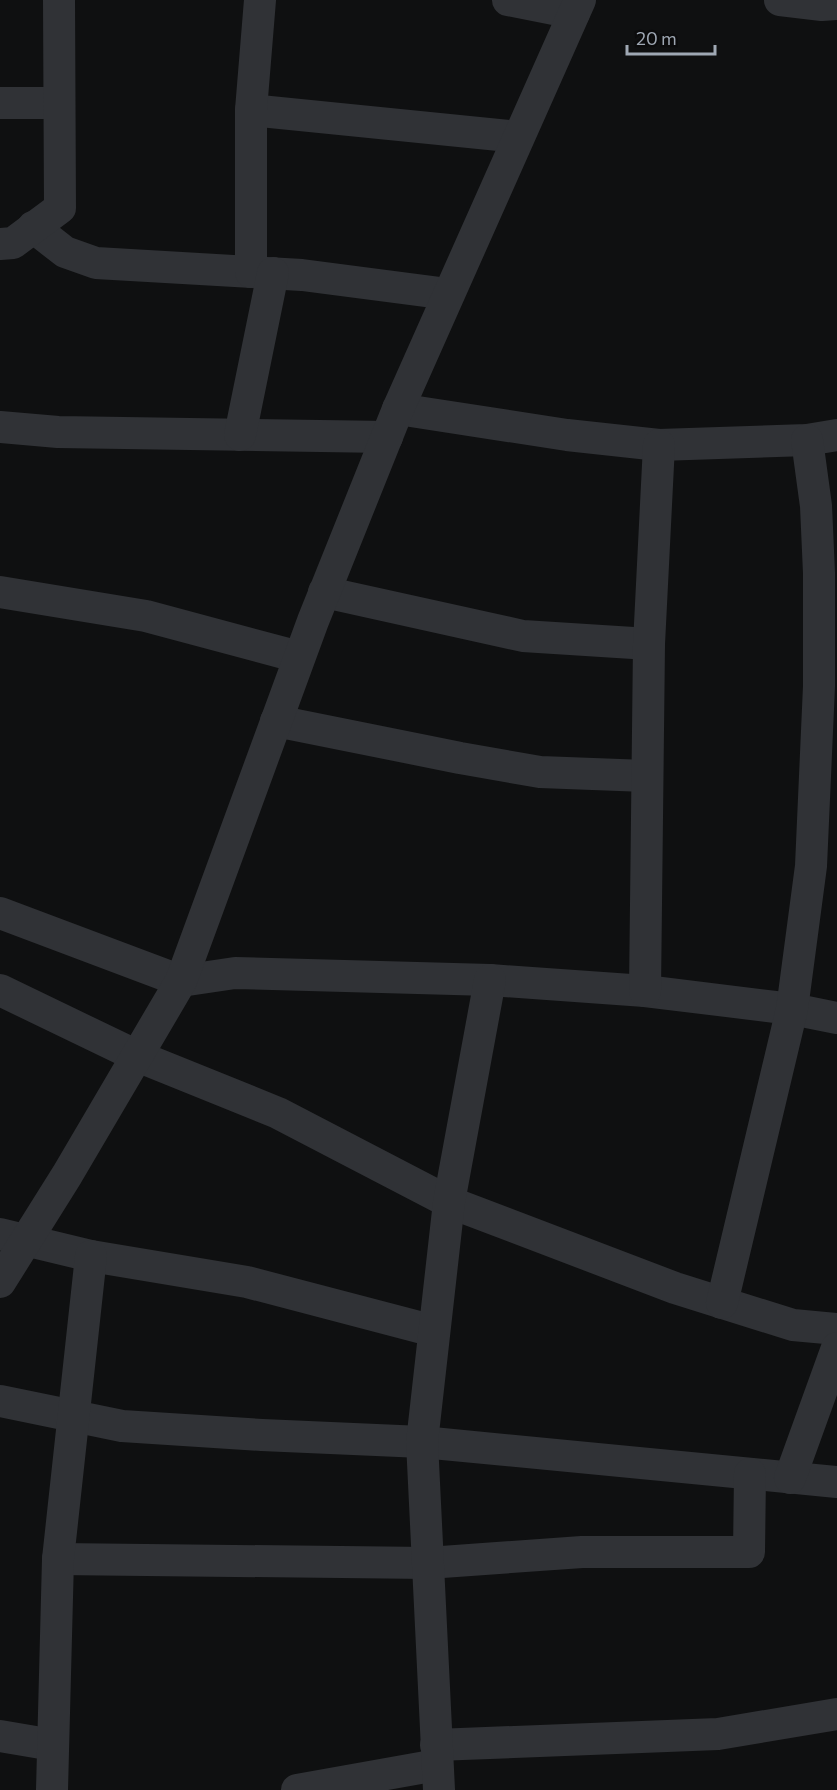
<svg xmlns="http://www.w3.org/2000/svg" width="837" height="1790" viewBox="0 0 837 1790" font-family="Commissioner,sans-serif">
  <style>
    .lines { fill: none; stroke-linecap: round; stroke-linejoin: round }
    .minor { stroke: #303236; stroke-width: 32 }
  </style>
  <rect width="100%" height="100%" fill="#0f1011"/>
  <g class="lines">
    <g class="minor">
      <path d="M508,0L574,13"/>
      <path d="M780,0L822,5L837,4"/>
      <path d="M0,103H59"/>
      <path d="M251,110L518,137"/>
      <path d="M33,227L65,252L96,263L302,275L448,294"/>
      <path d="M0,244L13,243L60,208L59,0"/>
      <path d="M251,272V110L260,0"/>
      <path d="M398,409L567,435L659,445L807,440L837,435"/>
      <path d="M0,427L58,432L387,437"/>
      <path d="M240,435L273,273"/>
      <path d="M0,592L146,616L299,657"/>
      <path d="M324,592L523,636L649,644"/>
      <path d="M276,721L460,758L540,772L646,776"/>
      <path d="M0,913L181,981L235,973L490,980L645,991L792,1009L837,1018"/>
      <path d="M0,990L137,1056L278,1113L449,1202L675,1288L793,1325L837,1329"/>
      <path d="M645,991L649,644L659,445"/>
      <path d="M0,1234L91,1256L247,1282L434,1331"/>
      <path d="M0,1282L67,1175L181,981L313,621L398,409L580,0"/>
      <path d="M722,1303L792,1009L811,866L819,686V573L816,506L807,440"/>
      <path d="M0,1401L122,1426L262,1435L422,1442L837,1482"/>
      <path d="M790,1478L837,1348"/>
      <path d="M58,1559L428,1563L582,1552H749L750,1474"/>
      <path d="M0,1736L53,1745"/>
      <path d="M436,1745L718,1734L837,1714"/>
      <path d="M52,1790L58,1559L91,1256"/>
      <path d="M297,1790L437,1765"/>
      <path d="M439,1790L422,1442L449,1202L490,980"/>
    </g>
  </g>
  <path d="M627 45v9h88v-9" fill="none" stroke="#9fa8b4" stroke-width="3"/>
  <text x="636" y="45" font-size="18" fill="#9fa8b4" stroke="#0b0b0c" stroke-width="4.5" paint-order="stroke">20 m</text>
</svg>
